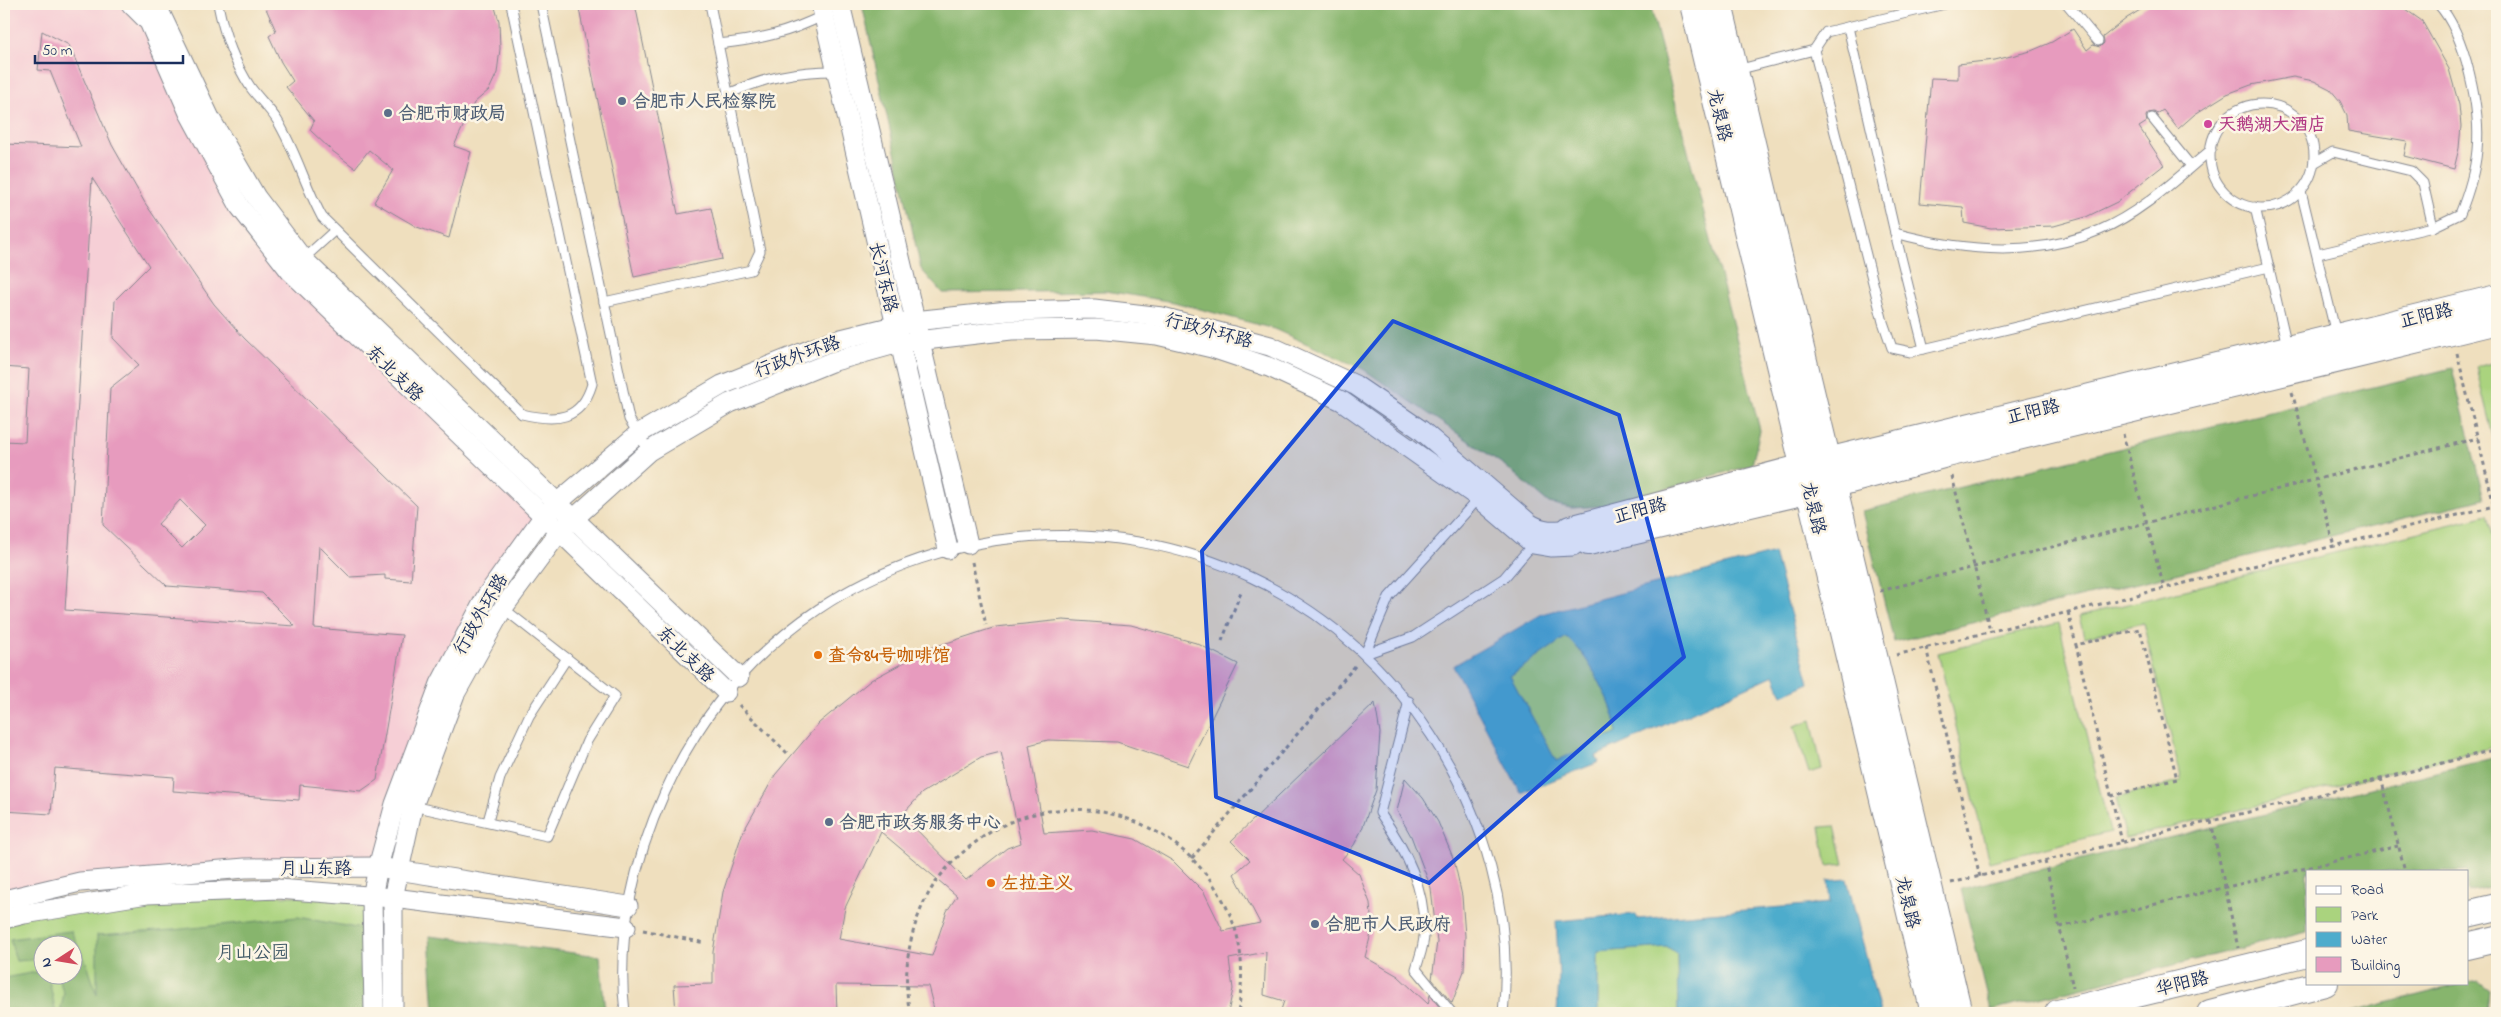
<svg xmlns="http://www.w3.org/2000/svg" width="2501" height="1017" viewBox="0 0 2501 1017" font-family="'Indie Flower','LXGW WenKai TC',sans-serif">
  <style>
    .built { fill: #f6cfd6 }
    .green { fill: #aad37e; stroke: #62816e; fill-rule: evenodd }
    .forest { fill: #87b56d; stroke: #517266 }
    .water { fill: #4eaccc; stroke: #346e95; fill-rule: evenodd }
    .building { fill: #e79bbe; fill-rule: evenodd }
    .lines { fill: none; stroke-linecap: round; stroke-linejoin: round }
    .lane-casing { stroke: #85878e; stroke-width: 11 }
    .street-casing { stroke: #85878e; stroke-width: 21 }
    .secondary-casing { stroke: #85878e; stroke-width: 28 }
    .path { stroke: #85878e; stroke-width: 3; stroke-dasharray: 4 4; stroke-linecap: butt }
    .lane { stroke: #fff; stroke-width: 9 }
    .street { stroke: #fff; stroke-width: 19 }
    .secondary { stroke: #fff; stroke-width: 26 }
    .marked { fill: #1d4ed8; fill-opacity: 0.2; stroke: #1d4ed8; stroke-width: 4; stroke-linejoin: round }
    .service-dot { fill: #5c6f8a; stroke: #fcf5e5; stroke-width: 2 }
    .hotel-dot { fill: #d1479c; stroke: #fcf5e5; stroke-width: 2 }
    .food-dot { fill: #e8710a; stroke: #fcf5e5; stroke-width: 2 }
    .labels { text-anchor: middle; stroke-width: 5; stroke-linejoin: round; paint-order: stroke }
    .service-label { font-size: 18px; font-weight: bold; fill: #4e5e75; stroke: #fcf5e5; text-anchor: start }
    .street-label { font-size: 18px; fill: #1b2f5e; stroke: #fcf5e5 }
    .hotel-label { font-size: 18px; font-weight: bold; fill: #b23c85; stroke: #fcf5e5; text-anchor: start }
    .food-label { font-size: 18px; font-weight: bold; fill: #c56008; stroke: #fcf5e5; text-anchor: start }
    .park-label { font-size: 18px; fill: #3f5866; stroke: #fcf5e5 }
  </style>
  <rect width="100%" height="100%" fill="#fcf5e5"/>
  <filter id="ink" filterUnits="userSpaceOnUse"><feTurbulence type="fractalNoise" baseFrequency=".02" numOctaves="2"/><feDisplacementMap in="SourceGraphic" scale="10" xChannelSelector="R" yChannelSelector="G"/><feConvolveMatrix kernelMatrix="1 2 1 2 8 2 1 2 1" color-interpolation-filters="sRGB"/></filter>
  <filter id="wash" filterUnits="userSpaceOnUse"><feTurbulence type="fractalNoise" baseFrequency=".0096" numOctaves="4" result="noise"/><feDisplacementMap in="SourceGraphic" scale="20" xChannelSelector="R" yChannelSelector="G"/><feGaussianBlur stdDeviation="1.12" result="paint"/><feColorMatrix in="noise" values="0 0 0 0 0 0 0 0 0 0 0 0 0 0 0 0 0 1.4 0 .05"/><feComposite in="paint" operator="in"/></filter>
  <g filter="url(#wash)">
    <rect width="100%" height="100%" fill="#efdfbe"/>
    <path class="built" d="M4,4H131L240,207L543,517L487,595L378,867L245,868L4,900Z"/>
    <g class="green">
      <path d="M2497,362V453L2476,367Z"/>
      <path d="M2488,515L2497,552V746L2126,838L2116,798L2182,781L2143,623L2084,637L2079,616Z"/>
      <path d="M2059,623L2110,832L1989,862L1938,653Z"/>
      <path d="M1566,637C1585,649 1618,710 1617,733L1556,761L1510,676Z"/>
      <path d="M1811,720L1822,769L1809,773L1794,726Z"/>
      <path d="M1835,826L1844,864L1827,866L1820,827Z"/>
      <path d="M147,894L372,897L374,1013H4V919ZM42,944H72V974H42Z"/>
      <path d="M1668,947L1677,954L1678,1013H1598V952Z"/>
    </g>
    <g class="forest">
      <path d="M862,4H1650L1760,430L1752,465L1604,506L1571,508L1549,503L1504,465L1363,369L1274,329L1174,302L1106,291L942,293L921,269Z"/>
      <path d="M2452,368L2484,499L1894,642L1862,511Z"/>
      <path d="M2497,757V885L2467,892V871H2307V932L1991,1010L1961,889Z"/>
      <path d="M298,917L372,931L374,1013H60L64,993L57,975L72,974V944H42V959L16,961L10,939L71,931L87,964L97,995V935L173,930Z"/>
      <path d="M429,936L600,956L605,1013H434Z"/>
      <path d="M42,971V974L48,975L56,1013H4V978Z"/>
      <path d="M2477,980L2489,989L2487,1013H2348Z"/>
    </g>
    <g class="water">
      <path d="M1774,553L1809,683L1782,695L1774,675L1596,756L1599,762L1521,793L1453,666L1542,614ZM1566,637C1585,649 1618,710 1617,733L1556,761L1510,676Z"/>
      <path d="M1847,879L1880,1013H1678L1677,954L1668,947L1598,952V1013H1557L1559,977L1556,921L1636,914L1637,919L1830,903L1828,881Z"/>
    </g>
    <g id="blocks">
      <g class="building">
        <path d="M264,4H494L499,21L500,49L497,73L489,90L474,103L454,146L471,152L449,238L417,227L374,202L393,170L369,150L355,168L331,150L310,130L314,121L286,87L293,81L281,62L269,36L276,31Z"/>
        <path d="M578,4H635L678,214L711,208L722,259L634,277Z"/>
        <path d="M2150,4H2398L2422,21L2449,69L2459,105L2461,126L2459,148L2454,169L2404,156L2407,141L2348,131L2347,115L2340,101L2330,89L2314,81L2293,77L2251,85L2227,94L2195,114L2178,129L2163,110L2157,114L2154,112L2148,113L2146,116L2147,122L2139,127L2164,165L2117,202L2086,217L2054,226L1991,228L1964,223L1963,207L1920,203L1931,78L1958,79V64L1995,60L2031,51L2052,42L2073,29L2087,50L2093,45L2100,47L2104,43L2103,37L2127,18Z"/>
        <path d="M42,31L69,45L112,145L145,203L214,304L244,338L417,506L411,581L385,579V575L350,577L319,546L314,628L402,635L377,780L361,791L300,785L299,800L173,791L174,777L55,768L51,814L4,811V441L25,442L29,369L4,367V144L81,147L50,71L38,70ZM92,178L149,266L115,300L113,338L139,365L110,388L103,525L167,586L262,593L295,626L65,610ZM180,500L205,525L182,548L158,524Z"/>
        <path d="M1063,620L1131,625L1196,643L1238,664L1188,766L1117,742L1048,740L1029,745L1044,833L1092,830L1135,839L1173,861L1204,892L1223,931L1260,923L1234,874L1250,860L1231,841L1375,703L1380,733L1376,790L1362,829L1354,845L1342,859L1359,874L1370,903L1372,930L1365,957L1398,976L1428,1004L1430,995L1444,1013H1280L1284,1001L1264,995L1266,952L1229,959L1233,989L1228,1013H935L928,986L836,985L837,1013H676L674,985L713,984V952L723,892L742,834L775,775L819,723L871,680L931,648L996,627ZM1001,752L1021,843L1007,848L966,880L902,815L922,793L981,757ZM881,832L957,896L947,911L932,956L839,939L845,908Z"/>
        <path d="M1405,778L1423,798L1438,822L1454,860L1462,896L1465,936L1464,971L1452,1003L1432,979L1437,942L1431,888L1411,836L1397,811Z"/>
      </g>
    </g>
  </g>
  <g filter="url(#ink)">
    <use href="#blocks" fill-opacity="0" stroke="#85878e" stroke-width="1"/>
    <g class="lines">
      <g class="lane-casing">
        <g id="lane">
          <path d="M218,4C224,35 233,61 251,88C259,99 270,109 277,120C296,151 305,186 322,217L522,414C556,422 581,421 592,384L511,4"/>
          <path d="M541,4L629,419L649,451"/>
          <path d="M1945,4L1826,32L1814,50L1883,322L1892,348L1911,352L2269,267"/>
          <path d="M2067,4L2098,41"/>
          <path d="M1848,27L1895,233L1924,349"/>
          <path d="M718,44C757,40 789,33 824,15"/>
          <path d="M1737,70L1814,50"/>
          <path d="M728,94C767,77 794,71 837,71"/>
          <circle cx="2262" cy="156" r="52"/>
          <path d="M2152,118L2191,166"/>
          <path d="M2314,163L2333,152L2411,171L2423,183L2433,227"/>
          <path d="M2301,191L2336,334"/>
          <path d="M2255,207L2287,346"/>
          <path d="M1895,233C1961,251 2036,258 2100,230C2141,213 2177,178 2211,150"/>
          <path d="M2318,254L2433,227L2460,214C2468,194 2475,172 2477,150C2481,111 2466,34 2438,4"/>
          <path d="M302,260L334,231"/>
          <path d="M604,302L751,270L760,251L710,4"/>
          <path d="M1479,498L1389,597L1365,654L1413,637L1504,578L1533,544"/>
          <path d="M1409,701L1380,813C1406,850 1426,889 1424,935C1424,946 1419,958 1416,969L1452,1013"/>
          <path d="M413,806L547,836L587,741L615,696L503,608"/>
          <path d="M488,821L500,778L529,716L567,658"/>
          <path d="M625,1013C616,938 634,860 665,792C808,476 1241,446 1431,735C1484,815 1514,917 1503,1013"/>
        </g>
      </g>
      <g class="street-casing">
        <g id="street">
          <path d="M131,4L149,22L189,113L240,207L290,271L726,692"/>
          <path d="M156,4L210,118L256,197L303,259L739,677"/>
          <path d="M821,4L948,549"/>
          <path d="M840,4L968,544"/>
          <path d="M4,900L80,882L245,868L378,867L628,906"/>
          <path d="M4,919L24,914L147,894L278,889L393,898L626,927"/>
          <path d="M374,1013L372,897L378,867L395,804L440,684L487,595L543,517L557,503L638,434L722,385L829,342L914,321L1008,311L1094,309L1162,317L1270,346L1355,385L1421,430L1529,523C1542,532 1555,531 1570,529"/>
          <path d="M393,1013V898L413,806L455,694L503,608L559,532L649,451L730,403L831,362L899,343L1011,330L1096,329L1157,335L1212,348L1269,367L1342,401L1479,498L1533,544L1551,547L1573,546"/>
        </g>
      </g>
      <g class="secondary-casing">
        <g id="secondary">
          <path d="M1693,4L1934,1013"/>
          <path d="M1719,4L1959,1013"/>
          <path d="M1570,529L1827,461L2497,298"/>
          <path d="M1588,542L1832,485L1947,454L2497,321"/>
          <path d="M2467,914L2497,907"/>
          <path d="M2467,946L2497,939"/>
          <path d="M2058,1013L2307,953"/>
          <path d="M2210,1013L2325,983"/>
        </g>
      </g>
      <g class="path">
        <path d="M2457,353L2497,518"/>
        <path d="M2292,392L2334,546"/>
        <path d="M2123,434L2164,588"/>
        <path d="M1952,476L1990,631"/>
        <path d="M972,562L986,625"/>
        <path d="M1880,591L2478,438"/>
        <path d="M2068,612L2076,645"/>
        <path d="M1222,641L1242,589"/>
        <path d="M1926,647L1980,877"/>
        <path d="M1896,655L2494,506"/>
        <path d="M739,705L787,753"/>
        <path d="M2381,778L2405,871"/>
        <path d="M2111,796L2177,779L2140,629L2076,645L2122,842"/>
        <path d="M2211,821L2238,948"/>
        <path d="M1192,858L1355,666"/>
        <path d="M2045,861L2073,988"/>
        <path d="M1951,883L2299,800L2497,749"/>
        <path d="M2060,927L2398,846"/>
        <path d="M643,930L705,943"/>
        <path d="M910,1013C903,980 907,945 919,914C931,882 953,858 980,839C1070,775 1194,820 1232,920C1244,950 1243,982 1238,1013"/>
      </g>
      <use href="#lane" class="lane"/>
      <use href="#street" class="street"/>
      <use href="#secondary" class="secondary"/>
    </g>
  </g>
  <path class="marked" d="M1393,321L1619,415L1684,657L1429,883L1216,797L1202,551Z"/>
  <g class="service-dot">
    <circle cx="622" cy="101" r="5"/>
    <circle cx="388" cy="113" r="5"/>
    <circle cx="829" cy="822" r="5"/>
    <circle cx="1315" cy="924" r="5"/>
  </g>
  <circle class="hotel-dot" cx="2208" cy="124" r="5"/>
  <g class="food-dot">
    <circle cx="818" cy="655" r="5"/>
    <circle cx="991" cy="883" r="5"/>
  </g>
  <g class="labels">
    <g class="service-label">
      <text x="632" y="107">合肥市人民检察院</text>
      <text x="398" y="119">合肥市财政局</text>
      <text x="839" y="828">合肥市政务服务中心</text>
      <text x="1325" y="930">合肥市人民政府</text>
    </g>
    <g class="street-label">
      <text transform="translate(1720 115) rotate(77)" y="6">龙泉路</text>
      <text transform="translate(884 277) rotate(77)" y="6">长河东路</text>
      <text transform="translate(2426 315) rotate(-14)" y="6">正阳路</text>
      <text transform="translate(1209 330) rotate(15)" y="6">行政外环路</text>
      <text transform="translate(797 356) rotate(-20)" y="6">行政外环路</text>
      <text transform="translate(395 373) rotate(44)" y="6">东北支路</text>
      <text transform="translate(2033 411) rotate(-14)" y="6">正阳路</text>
      <text transform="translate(1814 508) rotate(77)" y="6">龙泉路</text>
      <text transform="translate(1640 510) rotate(-15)" y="6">正阳路</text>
      <text transform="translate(480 614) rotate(-60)" y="6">行政外环路</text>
      <text transform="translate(686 654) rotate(44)" y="6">东北支路</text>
      <text x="316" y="874">月山东路</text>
      <text transform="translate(1908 902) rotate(77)" y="6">龙泉路</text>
      <text transform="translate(2182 983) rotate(-14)" y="6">华阳路</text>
    </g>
    <g class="hotel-label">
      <text x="2218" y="130">天鹅湖大酒店</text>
    </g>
    <g class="food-label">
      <text x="828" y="661">查令84号咖啡馆</text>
      <text x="1001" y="889">左拉主义</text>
    </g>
    <g class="park-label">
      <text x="253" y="958">月山公园</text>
    </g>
  </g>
  <rect width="2501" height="1017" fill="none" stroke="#fcf5e5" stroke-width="20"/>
  <rect x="2306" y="870" width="162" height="115" fill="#fcf5e5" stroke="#a2a6af"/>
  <rect x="2316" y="886" width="25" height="8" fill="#ffffff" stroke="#a2a6af"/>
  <text x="2351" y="894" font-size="15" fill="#1b2f5e">Road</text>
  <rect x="2316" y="907" width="25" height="15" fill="#aad37e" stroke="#a2a6af"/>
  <text x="2351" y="920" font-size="15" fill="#1b2f5e">Park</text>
  <rect x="2316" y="932" width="25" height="15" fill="#4eaccc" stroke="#a2a6af"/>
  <text x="2351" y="944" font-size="15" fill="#1b2f5e">Water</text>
  <rect x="2316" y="957" width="25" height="15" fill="#e79bbe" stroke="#a2a6af"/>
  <text x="2351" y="970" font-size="15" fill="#1b2f5e">Building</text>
  <g transform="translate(58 960) rotate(258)"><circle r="24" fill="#fcf5e5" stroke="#a2a6af"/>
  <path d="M0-4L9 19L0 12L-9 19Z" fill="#d1495b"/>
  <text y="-8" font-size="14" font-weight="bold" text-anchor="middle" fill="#1b2f5e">N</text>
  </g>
  <path d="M35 55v8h148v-8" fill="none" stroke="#1b2f5e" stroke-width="2.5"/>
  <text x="42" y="55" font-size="15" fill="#1b2f5e" stroke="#fcf5e5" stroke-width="4" paint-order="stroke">50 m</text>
</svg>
